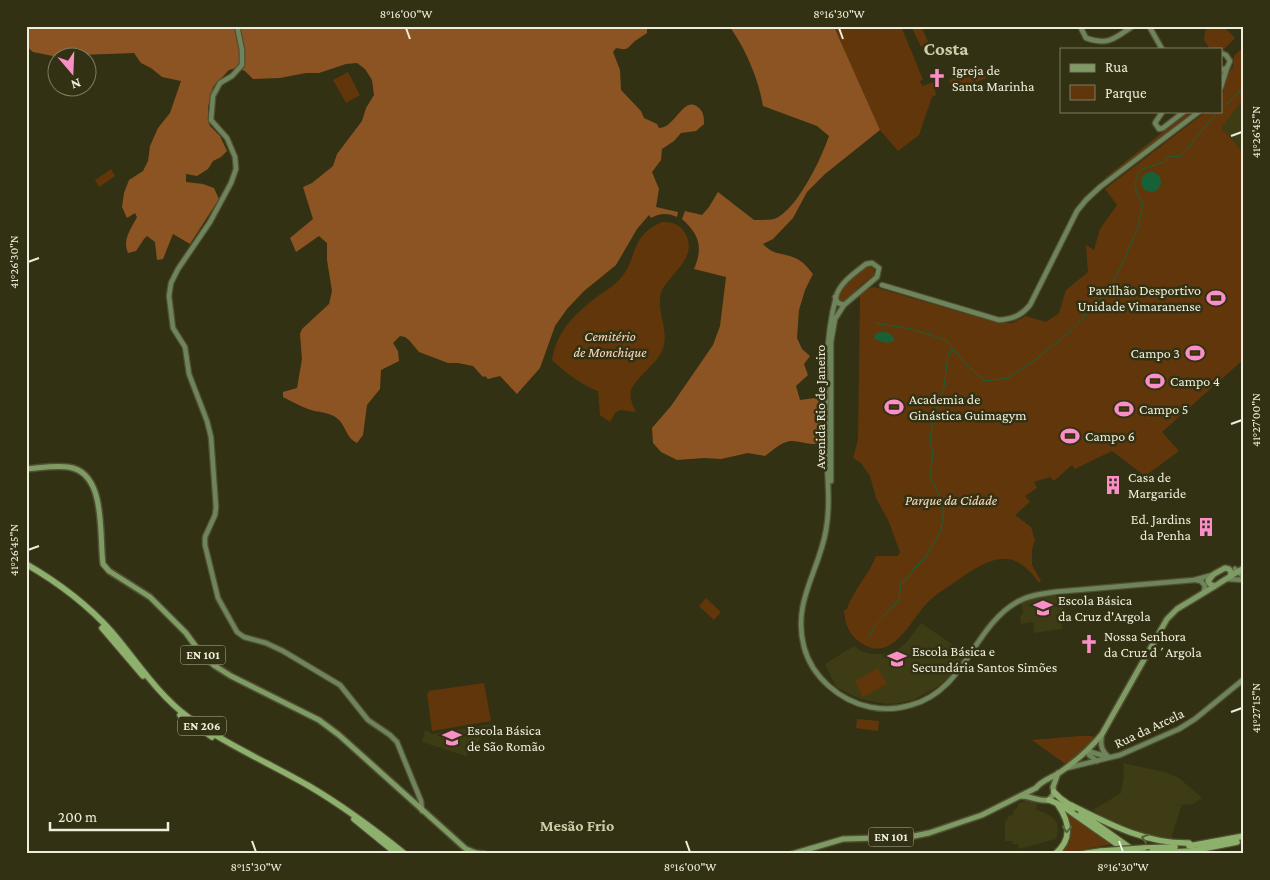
<svg xmlns="http://www.w3.org/2000/svg" width="1270" height="880" viewBox="0 0 1270 880" font-family="'Crimson Pro',serif">
  <style>
    .built { fill: #3d3c14 }
    .green { fill: #62360b }
    .forest { fill: #8c5422 }
    .water { fill: #176138 }
    .lines { fill: none; stroke-linecap: round; stroke-linejoin: round }
    .stream { stroke: #176138; stroke-width: 1 }
    .secondary-casing { stroke: #514f33; stroke-width: 7 }
    .primary-casing { stroke: #514f33; stroke-width: 8 }
    .highway-casing { stroke: #514f33; stroke-width: 8 }
    .secondary { stroke: #6e845a; stroke-width: 4.5 }
    .primary { stroke: #7f9b64; stroke-width: 5 }
    .highway { stroke: #8eb06d; stroke-width: 5.5 }
    .highway-bridge-casing { stroke: #514f33; stroke-width: 8; stroke-linecap: butt }
    .highway-bridge { stroke: #8eb06d; stroke-width: 5.5 }
    .oneway { stroke: #576437 }
    .ticks { fill: none; stroke: #eeeedc; stroke-width: 2 }
    .labels { text-anchor: middle; stroke-width: 5; stroke-linejoin: round; paint-order: stroke }
    .shield { fill: #333113; stroke: #b6b5a0; stroke-width: 1 }
    .shield-label { font-size: 12px; font-weight: bold; fill: #eeeedc }
    .poi-label { font-size: 14px; fill: #eeeedc; stroke: #333113; text-anchor: start }
    .park-label { font-size: 14px; font-style: italic; fill: #fcdac0; stroke: #333113 }
    .street-label { font-size: 14px; fill: #eeeedc; stroke: #333113 }
    .quarter-label { font-size: 16px; font-weight: bold; fill: #cecdaa; stroke: #333113 }
    .district-label { font-size: 19px; font-weight: bold; fill: #cecdaa; stroke: #333113 }
    .neatline { fill: none; stroke: #eeeedc; stroke-width: 2 }
    .ticks-label { font-size: 12px; text-anchor: middle; fill: #eeeedc }
  </style>
  <rect width="100%" height="100%" fill="#333113"/>
  <g class="built">
    <path d="M1244,99V153L1220,128Z"/>
    <path d="M1064,594L1062,629L1034,633L1033,622L1021,624L1020,616L1023,614L1022,603L1035,598Z"/>
    <path d="M921,623L966,654L948,678L937,687L913,700L900,703L887,704L860,699L836,687L825,664L854,646L861,651L872,654H885L897,650L907,642Z"/>
    <path d="M493,724L466,756L422,742L425,730L432,734Z"/>
    <path d="M1123,763L1164,772L1179,778L1202,798L1193,804L1180,805L1181,807L1172,835L1173,840L1153,837L1100,816V815L1093,810L1121,793L1124,776Z"/>
    <path d="M1027,800L1038,802L1036,810L1044,812L1053,818L1057,823L1058,831L1056,839L1019,849L1018,844H1012L1013,841H1005V823L1009,816L1014,814L1013,811L1018,807L1017,804Z"/>
  </g>
  <g class="green">
    <path d="M835,26H901L923,80L920,81L922,86L935,82L936,84L934,86L936,95L932,97L919,135L898,151L880,130L833,27Z"/>
    <path d="M911,26H921L929,44L921,47Z"/>
    <path d="M1210,26H1223L1235,38L1223,50L1210,49L1204,40L1205,31Z"/>
    <path d="M1244,46V99L1221,128L1244,153V359L1162,432L1179,451L1145,476L1112,451L1075,469L1072,465L1054,481L1050,477L1034,482L1037,488L1025,496L1030,502L1015,515L1031,527L1035,540L1032,550V565L1041,581L1039,583C1013,545 990,558 958,580C948,587 937,593 928,602C910,620 893,664 861,643C849,635 845,624 844,610L847,609C853,590 869,575 876,556H898L900,552L889,522L876,498L870,476L861,463L853,458L858,440L860,296L864,290L874,287L881,289L998,323H1012L1026,316L1046,322L1059,313L1066,290L1088,272L1086,245L1094,250L1100,229L1117,205L1105,189L1207,111H1221V99L1228,74L1233,67L1234,56Z"/>
    <path d="M348,72L360,95L346,103L333,80Z"/>
    <path d="M972,72L974,76L984,72L986,78L954,92L949,80Z"/>
    <path d="M1189,111H1195L1105,180V178Z"/>
    <path d="M111,169L115,176L99,187L95,180Z"/>
    <path d="M662,222C672,222 680,224 685,233C699,257 670,274 662,290C654,310 671,330 662,351C656,364 636,378 631,390C629,398 633,406 636,412L620,410L615,413L610,422L600,415L598,391C580,384 566,373 552,360C557,330 575,314 598,296C605,291 614,286 620,279C639,258 628,237 662,222Z"/>
    <path d="M867,266L874,268V275L861,285L847,301L844,302L839,300L837,297C841,284 856,274 867,266Z"/>
    <path d="M706,598L721,612L714,620L699,606Z"/>
    <path d="M878,668L887,684L863,697L855,681Z"/>
    <path d="M484,683L491,721L432,731L427,693H429L428,691Z"/>
    <path d="M857,719L879,721L878,731L856,728Z"/>
    <path d="M1080,736H1092L1096,739L1067,765L1032,740Z"/>
    <path d="M1066,812L1113,844L1059,854C1071,841 1073,828 1066,812Z"/>
  </g>
  <g class="forest">
    <path d="M26,26H647V33C643,36 639,38 635,41C627,48 629,51 616,48L613,52L620,70L621,90L641,111L644,118L657,124L659,128C676,128 684,92 700,109C704,114 704,118 704,124L696,131L681,133L674,141L662,149L661,160L652,172L659,189L656,207L678,212L677,217C668,213 660,213 651,218L649,215L637,229L616,265L584,291L567,309L555,326L540,368L517,394L500,376L488,379L485,376L483,377L473,366L458,363H448L419,352L409,340L405,337L400,336L393,343L398,351L399,361L381,370L380,389L367,405L363,435L357,443C346,438 346,426 338,419C329,411 318,413 308,409C300,406 291,401 283,397V392L297,388L302,359L300,334L302,329L329,304L332,291L327,260V243L319,236L296,252L290,238L313,219L303,187L312,183L333,166L337,154L362,121L366,108L374,95L372,80L365,69L357,63L346,64L319,73H306L280,78L253,79L245,71L236,68L229,70L213,87L208,107V120L210,126L220,136L227,151L221,157L213,161L208,169L197,176L186,174V182L203,184L214,188L219,199L190,244L173,234L163,259L157,260L155,242L147,236L144,239L136,251L128,253C122,240 131,229 137,217L135,213L127,218L122,207L124,193L129,180L143,171L148,161L150,146L158,128L170,113L181,81L162,77L151,68L141,63L134,53L53,56L33,52L26,46Z"/>
    <path d="M729,26H835L834,27L880,130L825,174L807,192L793,218L773,239L763,244C774,256 782,252 795,258C803,261 808,268 813,274L805,290L799,310L797,338L802,349L810,356L804,364L808,375L796,386L800,400L823,397L822,441C813,448 801,440 790,441C780,443 773,450 765,456L748,453L721,459L704,458L677,460L661,452L653,443L652,428L671,406L713,345L720,326L726,277L694,269C703,248 700,235 682,219L685,211L702,215L709,207L718,192L754,220C760,220 768,220 774,219C796,212 822,157 829,136L817,126L763,106C759,80 745,47 729,26Z"/>
  </g>
  <g class="water">
    <circle cx="1151" cy="182" r="10"/>
    <path d="M881,332L889,333L894,338V341C888,344 879,342 874,338L875,334Z"/>
  </g>
  <g class="lines">
    <g class="stream">
      <path d="M1221,108L1233,99L1244,86"/>
      <path d="M875,323L911,329L946,340L953,349"/>
      <path d="M868,638L875,625L899,600L901,582L908,578L913,570L926,557L940,532L943,521V504L930,476L933,455L930,438L934,416L944,387L948,355L954,349L966,364L985,381L1008,378L1035,360L1074,328L1111,287L1137,231L1143,204C1135,190 1132,185 1140,170L1164,162L1168,157L1181,156L1218,111"/>
    </g>
    <g class="secondary-casing">
      <g id="secondary">
        <path d="M237,26L242,50V65L232,76L220,83L213,96L211,120L227,138L235,157L236,169L231,183L210,222L178,269L171,283L169,296L173,328L185,347L189,374L207,421L211,437L216,507L215,515L205,537V545L218,598L237,632L244,637L266,643L283,651L340,685L368,720L390,735L397,742L421,801L422,811"/>
        <path d="M1080,26L1086,38C1109,46 1115,38 1133,26"/>
        <path d="M1149,26L1162,49"/>
        <path d="M1221,53L1226,55L1230,61L1227,68L1221,70"/>
        <path d="M1221,87L1227,68"/>
        <path d="M1163,111L1155,123L1159,129L1163,128L1185,111"/>
        <path d="M882,285L999,320C1012,319 1021,316 1030,305L1077,211L1086,200L1100,187L1200,111"/>
        <path d="M835,297L838,303L844,305L877,277L879,268L872,263L866,264C856,272 839,283 836,297C822,350 827,408 827,462C828,485 830,508 826,530C819,572 792,602 804,647C812,677 840,701 870,707C884,710 898,709 911,705C965,691 973,627 1017,602C1028,595 1042,594 1054,592L1194,580L1212,575"/>
        <path d="M831,481V342L835,319L844,305"/>
        <path d="M1235,569L1244,577"/>
        <path d="M1227,579L1244,580"/>
        <path d="M1196,580L1201,581L1205,586L1204,591"/>
        <path d="M1102,734C1100,744 1101,751 1109,757"/>
        <path d="M1088,751L1108,757"/>
        <path d="M1088,751L1089,755L1097,761"/>
        <path d="M1067,768L1120,755L1179,729L1195,719L1244,679"/>
      </g>
    </g>
    <g class="primary-casing">
      <g id="primary">
        <path d="M26,469C40,468 54,465 68,467C107,472 99,535 103,564L109,571L150,597L186,633L202,655L215,666L231,676L319,720L339,735L466,849L476,853L484,854"/>
        <path d="M1230,577L1231,572L1229,569L1225,568L1214,574L1208,581L1210,584L1215,586C1224,580 1234,574 1244,568"/>
        <path d="M1021,796C1031,796 1040,802 1049,800L1054,794L1053,787L1058,773"/>
        <path d="M792,854L843,839L909,837L929,833L982,815L1036,788C1041,781 1051,778 1059,773C1075,762 1090,749 1102,734L1167,619L1177,609L1215,586"/>
      </g>
    </g>
    <g class="highway-casing">
      <g id="highway">
        <path d="M26,564C59,583 87,604 112,632C136,660 157,694 188,717C225,744 269,763 309,786C343,806 374,829 405,854"/>
        <path d="M102,628L143,676"/>
        <path d="M180,715L212,737"/>
        <path d="M1054,792L1060,798L1074,808"/>
        <path d="M1049,800L1061,805L1131,854"/>
        <path d="M1071,805C1109,824 1146,844 1189,843L1192,846"/>
        <path d="M1081,813L1133,850"/>
        <path d="M354,819L397,854"/>
        <path d="M1189,846L1244,836"/>
        <path d="M1144,848L1175,847"/>
        <path d="M1150,853L1192,851L1237,842"/>
        <path d="M1055,854C1072,840 1070,822 1058,805"/>
        <path d="M1081,854L1101,851"/>
      </g>
    </g>
    <use href="#secondary" class="secondary"/>
    <use href="#primary" class="primary"/>
    <use href="#highway" class="highway"/>
    <g class="highway-bridge-casing">
      <g id="highway-bridge">
        <path d="M1101,851L1144,848"/>
        <path d="M1137,854L1150,853"/>
      </g>
    </g>
    <use href="#highway-bridge" class="highway-bridge"/>
  </g>
  <defs><path id="oneway-chevron" d="M-2-3.5L2.5 0L-2 3.5" fill="none" stroke-width="1.6" stroke-linecap="round" stroke-linejoin="round" transform="scale(1.25)"/></defs>
  <g class="oneway">
    <use href="#oneway-chevron" transform="translate(1067 829) rotate(92)"/>
    <use href="#oneway-chevron" transform="translate(1145 838) rotate(-162)"/>
  </g>
  <path class="ticks" d="M406,28L410,39M839,28L843,39M1231,136L1242,132M28,262L39,258M1231,424L1242,420M28,550L39,546M1231,712L1242,708M252,841L256,852M686,841L690,852M1119,841L1123,852"/>
  <defs>
    <g id="church-bare" transform="scale(1.5)"><path d="M-1.2-6h2.4v3.5h3.3v2.4h-3.3V6h-2.4V-.1h-3.3v-2.4h3.3Z" fill="#fa8fc7" stroke="#333113" stroke-width="2.5" paint-order="stroke"/></g>
    <g id="stadium-bare" transform="scale(1.5)"><path d="M0-5a6.5 5 0 1 0 0 10a6.5 5 0 1 0 0-10ZM-3.5-1.8h7v3.6h-7Z" fill="#fa8fc7" stroke="#333113" stroke-width="2.5" paint-order="stroke"/></g>
    <g id="building-bare" transform="scale(1.5)"><path d="M-4-6H4V6H1V3H-1V6H-4ZM-2.5-4.3h1.7v1.8h-1.7ZM.8-4.3h1.7v1.8H.8ZM-2.5-1h1.7V.8h-1.7ZM.8-1h1.7V.8H.8Z" fill="#fa8fc7" stroke="#333113" stroke-width="2.5" paint-order="stroke"/></g>
    <g id="school-bare" transform="scale(1.5)"><path d="M0-5L7-2L0 1L-7-2ZM-4 1L0 2.5L4 1V4Q0 6-4 4Z" fill="#fa8fc7" stroke="#333113" stroke-width="2.5" paint-order="stroke"/></g>
  </defs>
  <g fill-rule="evenodd">
    <use href="#church-bare" x="937" y="78"/>
    <use href="#stadium-bare" x="1216" y="298"/>
    <use href="#stadium-bare" x="1195" y="353"/>
    <use href="#stadium-bare" x="1155" y="381"/>
    <use href="#stadium-bare" x="894" y="407"/>
    <use href="#stadium-bare" x="1124" y="409"/>
    <use href="#stadium-bare" x="1070" y="436"/>
    <use href="#building-bare" x="1113" y="485"/>
    <use href="#building-bare" x="1206" y="527"/>
    <use href="#school-bare" x="1043" y="608"/>
    <use href="#church-bare" x="1089" y="644"/>
    <use href="#school-bare" x="897" y="659"/>
    <use href="#school-bare" x="452" y="738"/>
  </g>
  <g class="labels">
    <g class="shield">
      <rect x="180.5" y="645.5" width="45" height="19" rx="4"/>
      <rect x="178" y="716.5" width="48" height="19" rx="4"/>
      <rect x="868.5" y="827.5" width="45" height="19" rx="4"/>
    </g>
    <g class="shield-label">
      <text x="203" y="659">EN 101</text>
      <text x="202" y="730">EN 206</text>
      <text x="891" y="841">EN 101</text>
    </g>
    <g class="poi-label">
      <text x="952" y="75">Igreja de<tspan x="952" dy="16">Santa Marinha</tspan></text>
      <text x="1201" y="295" text-anchor="end">Pavilhão Desportivo<tspan x="1201" dy="16">Unidade Vimaranense</tspan></text>
      <text x="1180" y="358" text-anchor="end">Campo 3</text>
      <text x="1170" y="386">Campo 4</text>
      <text x="909" y="404">Academia de<tspan x="909" dy="16">Ginástica Guimagym</tspan></text>
      <text x="1139" y="414">Campo 5</text>
      <text x="1085" y="441">Campo 6</text>
      <text x="1128" y="482">Casa de<tspan x="1128" dy="16">Margaride</tspan></text>
      <text x="1191" y="524" text-anchor="end">Ed. Jardins<tspan x="1191" dy="16">da Penha</tspan></text>
      <text x="1058" y="605">Escola Básica<tspan x="1058" dy="16">da Cruz d'Argola</tspan></text>
      <text x="1104" y="641">Nossa Senhora<tspan x="1104" dy="16">da Cruz d´Argola</tspan></text>
      <text x="912" y="656">Escola Básica e<tspan x="912" dy="16">Secundária Santos Simões</tspan></text>
      <text x="467" y="735">Escola Básica<tspan x="467" dy="16">de São Romão</tspan></text>
    </g>
    <g class="park-label">
      <text x="610" y="341">Cemitério<tspan x="610" dy="16">de Monchique</tspan></text>
      <text x="951" y="505">Parque da Cidade</text>
    </g>
    <g class="street-label">
      <text transform="translate(820 407) rotate(-90)" y="5">Avenida Rio de Janeiro</text>
      <text transform="translate(1149 728) rotate(-25)" y="5">Rua da Arcela</text>
    </g>
    <g class="quarter-label">
      <text x="577" y="831">Mesão Frio</text>
    </g>
    <g class="district-label">
      <text x="946" y="55">Costa</text>
    </g>
  </g>
  <rect width="1270" height="880" fill="none" stroke="#333113" stroke-width="55"/>
  <rect x="1060" y="48" width="162" height="65" fill="#333113" stroke="#7e7d63"/>
  <rect x="1070" y="64" width="25" height="8" fill="#7f9b64" stroke="#7e7d63"/>
  <text x="1105" y="72" font-size="15" fill="#eeeedc">Rua</text>
  <rect x="1070" y="85" width="25" height="15" fill="#62360b" stroke="#7e7d63"/>
  <text x="1105" y="98" font-size="15" fill="#eeeedc">Parque</text>
  <g transform="translate(72 72) rotate(161)"><circle r="24" fill="#333113" stroke="#7e7d63"/>
  <path d="M0-4L9 19L0 12L-9 19Z" fill="#fa8fc7"/>
  <text y="-8" font-size="14" font-weight="bold" text-anchor="middle" fill="#eeeedc">N</text>
  </g>
  <path d="M50 822v8h118v-8" fill="none" stroke="#eeeedc" stroke-width="2.5"/>
  <text x="58" y="822" font-size="15" fill="#eeeedc" stroke="#333113" stroke-width="4" paint-order="stroke">200 m</text>
  <rect x="28" y="28" width="1214" height="824" class="neatline"/>
  <g class="ticks-label">
    <text x="406" y="18">8°16'00"W</text>
    <text x="839" y="18">8°16'30"W</text>
    <text transform="translate(1256 132) rotate(-90)" y="4">41°26'45"N</text>
    <text transform="translate(14 262) rotate(-90)" y="4">41°26'30"N</text>
    <text transform="translate(1256 420) rotate(-90)" y="4">41°27'00"N</text>
    <text transform="translate(14 550) rotate(-90)" y="4">41°26'45"N</text>
    <text transform="translate(1256 708) rotate(-90)" y="4">41°27'15"N</text>
    <text x="256" y="871">8°15'30"W</text>
    <text x="690" y="871">8°16'00"W</text>
    <text x="1123" y="871">8°16'30"W</text>
  </g>
</svg>
